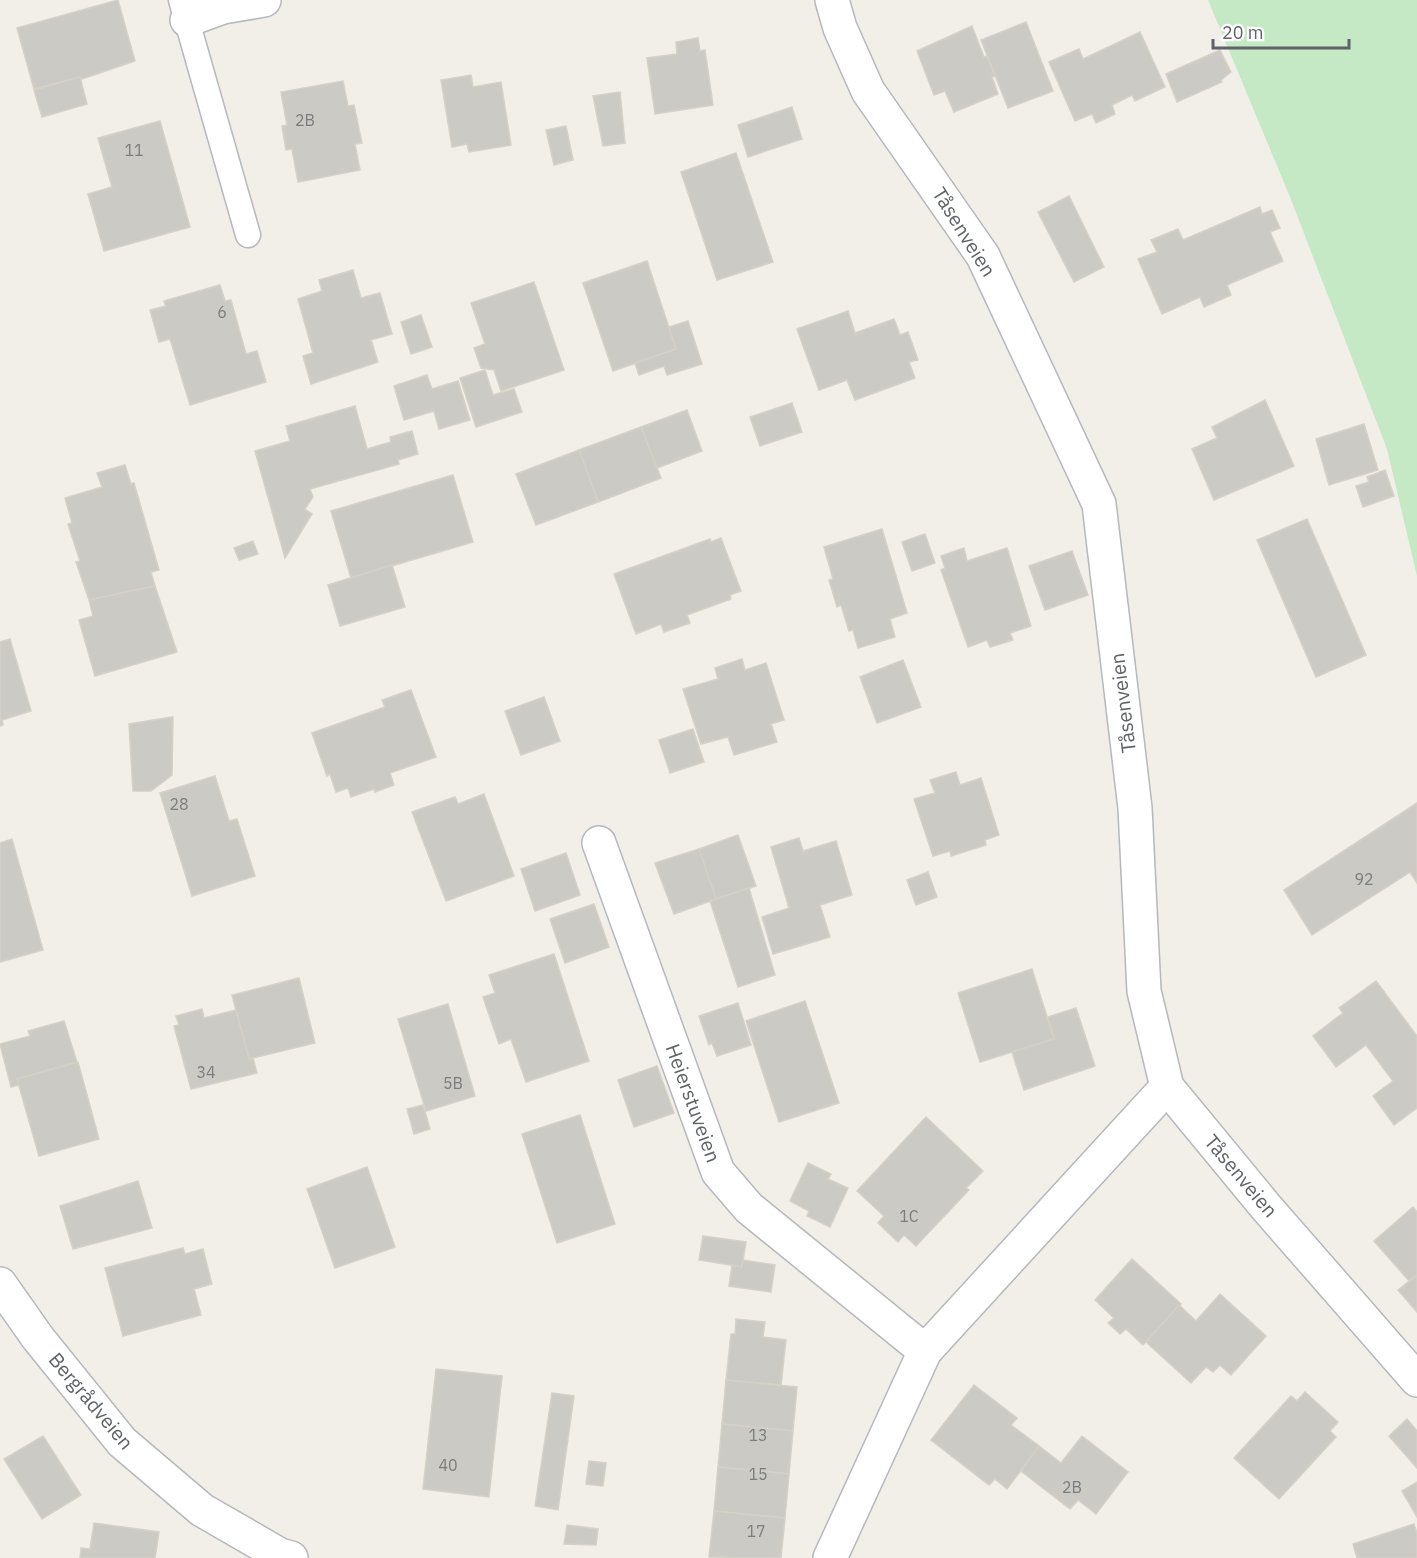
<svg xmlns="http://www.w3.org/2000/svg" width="1417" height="1558" viewBox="0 0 1417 1558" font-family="'IBM Plex Sans',sans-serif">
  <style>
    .green { fill: #c5e8c5 }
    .building { fill: #cccac5; stroke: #d6d1c6; stroke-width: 1.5 }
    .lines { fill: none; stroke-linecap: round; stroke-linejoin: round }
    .lane-casing { stroke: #b5b8bc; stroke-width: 27 }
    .street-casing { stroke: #b5b8bc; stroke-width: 36 }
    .lane { stroke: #fff; stroke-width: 24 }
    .street { stroke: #fff; stroke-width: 33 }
    .labels { text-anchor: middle; stroke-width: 4.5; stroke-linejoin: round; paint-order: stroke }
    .number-label { font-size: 16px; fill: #7a7d7f }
    .street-label { font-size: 20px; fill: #5f6368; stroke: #fff }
  </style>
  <rect width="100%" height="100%" fill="#f1efe8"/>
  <path class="green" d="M1208,0H1417V576L1387,449L1290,197Z"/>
  <g class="building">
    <path d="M118,0L135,61L70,83L69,80L34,89L17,28Z"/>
    <path d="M1026,22L1053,91L1008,108L981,40Z"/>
    <path d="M972,26L984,57L987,56L995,76L992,77L998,94L954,112L945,91L934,95L917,51Z"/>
    <path d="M1140,32L1165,87L1135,101L1132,95L1112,105L1115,114L1096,123L1092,114L1075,121L1049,62L1079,49L1083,59Z"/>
    <path d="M698,38L700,51L705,50L713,105L655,114L647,58L677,54L676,42Z"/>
    <path d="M1220,50L1231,72L1221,80L1222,82L1177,102L1166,74Z"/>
    <path d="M471,75L473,87L501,82L511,145L469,152L467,144L452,147L441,80Z"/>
    <path d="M80,77L87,104L42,117L34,90Z"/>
    <path d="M343,81L348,106L354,105L362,143L355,144L360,170L298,182L292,149L286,150L282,126L287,125L281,92Z"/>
    <path d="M620,92L625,143L603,146L593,96Z"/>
    <path d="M792,107L802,139L748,157L738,125Z"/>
    <path d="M160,121L190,227L104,251L88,194L112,187L98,138Z"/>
    <path d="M566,126L573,160L554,165L546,130Z"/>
    <path d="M736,153L773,262L717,280L681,172Z"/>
    <path d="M1069,196L1104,267L1074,282L1038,212Z"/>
    <path d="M1260,207L1262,214L1272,210L1280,228L1270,232L1283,261L1227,285L1231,295L1204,307L1200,297L1162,314L1138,259L1157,252L1151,240L1178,229L1183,240Z"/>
    <path d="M647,261L676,349L613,371L583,283Z"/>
    <path d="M353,270L361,298L380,293L392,334L371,340L378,362L311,384L303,356L313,353L298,299L322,291L319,280Z"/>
    <path d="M534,282L564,370L501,391L494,370L481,368L474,348L485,344L471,303Z"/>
    <path d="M220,285L225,301L231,300L246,354L257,351L266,382L190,405L170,339L159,342L150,310L166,306L164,301Z"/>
    <path d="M848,311L855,333L894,319L900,335L908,332L918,360L909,362L915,378L855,400L847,380L819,390L797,329Z"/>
    <path d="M421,315L432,347L411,354L401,322Z"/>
    <path d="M688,321L702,364L667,375L664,366L639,375L635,363L676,349L669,327Z"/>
    <path d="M485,370L493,395L514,389L522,412L476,427L460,378Z"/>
    <path d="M427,375L432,389L458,381L470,420L439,429L434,411L404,420L394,386Z"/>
    <path d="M1265,400L1294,466L1214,500L1192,449L1217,438L1212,427Z"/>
    <path d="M792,403L802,432L760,446L750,417Z"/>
    <path d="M355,406L367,449L391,442L390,437L412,431L418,454L398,460L399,464L310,489L313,497L305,509L312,514L285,558L255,451L290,441L286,426Z"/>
    <path d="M687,410L702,451L657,468L641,427Z"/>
    <path d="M1364,424L1378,470L1329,485L1316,439Z"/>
    <path d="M641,427L661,478L598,502L579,450Z"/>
    <path d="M579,450L598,502L536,525L516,474Z"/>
    <path d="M125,465L131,484L134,483L159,570L151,572L155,586L89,600L76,562L80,561L68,524L72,523L65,498L102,487L97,473Z"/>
    <path d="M1385,470L1394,496L1363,507L1356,486L1369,482L1367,477Z"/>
    <path d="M453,475L473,542L351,578L331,511Z"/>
    <path d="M1307,519L1366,655L1316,677L1257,540Z"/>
    <path d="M882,529L907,613L890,619L895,637L858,648L853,630L849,631L841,605L837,607L829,580L833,579L824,547Z"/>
    <path d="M925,534L935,563L912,571L902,542Z"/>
    <path d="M721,538L741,591L730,595L731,599L687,615L690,623L664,632L661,624L636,634L614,574L710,539L711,542Z"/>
    <path d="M253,541L258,554L239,560L234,548Z"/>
    <path d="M964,548L967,561L1007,548L1031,626L1010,633L1013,640L990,647L987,640L968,647L941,570L945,568L941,556Z"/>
    <path d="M1072,551L1088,595L1045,610L1029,566Z"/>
    <path d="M392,565L405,607L340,626L328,585Z"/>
    <path d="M155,586L177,652L95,676L79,620L93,616L89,600Z"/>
    <path d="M10,639L31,711L2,720L3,725L0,726V642Z"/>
    <path d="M742,659L745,670L766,663L784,720L771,724L777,742L734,755L728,737L701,744L683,689L718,679L715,668Z"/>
    <path d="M903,660L921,707L877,723L860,677Z"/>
    <path d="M411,690L436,757L390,773L394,785L375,792L374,789L351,797L348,788L336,792L330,774L327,776L312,733L385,707L382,700Z"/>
    <path d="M544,697L560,741L521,755L505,711Z"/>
    <path d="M173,717L172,775L151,791H133L129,724Z"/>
    <path d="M693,729L704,762L670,773L659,740Z"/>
    <path d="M956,772L960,785L981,778L999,835L985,840L986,845L951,856L950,851L933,856L914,799L935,793L930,780Z"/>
    <path d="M215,776L229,821L237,819L255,876L192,896L160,793Z"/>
    <path d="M484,794L514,876L446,901L412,812L455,797L458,804Z"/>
    <path d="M1417,803V883L1410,872L1312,935L1284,890Z"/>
    <path d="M738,835L756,886L716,899L699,849Z"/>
    <path d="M799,838L803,851L836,841L852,895L820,905L830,937L773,954L762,917L789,908L771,847Z"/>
    <path d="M12,839L43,950L0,962V843Z"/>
    <path d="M699,849L716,899L674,914L655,863Z"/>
    <path d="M566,853L580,895L535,911L521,869Z"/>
    <path d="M928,872L937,897L916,905L907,880Z"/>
    <path d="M749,888L775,975L738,987L710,901Z"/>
    <path d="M594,904L609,947L565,963L550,919Z"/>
    <path d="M554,954L589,1061L526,1082L511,1039L499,1044L483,997L495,993L489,975Z"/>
    <path d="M1032,969L1054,1039L980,1062L958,993Z"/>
    <path d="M299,978L315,1043L249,1059L232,995Z"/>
    <path d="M1376,981L1417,1036V1108L1394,1125L1373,1096L1393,1081L1366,1045L1336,1067L1313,1036L1343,1013L1339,1008Z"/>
    <path d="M805,1001L839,1103L779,1122L746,1021Z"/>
    <path d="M738,1003L751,1045L717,1056L712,1043L709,1045L699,1016Z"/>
    <path d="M448,1004L475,1096L426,1111L398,1019Z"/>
    <path d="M1076,1008L1095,1066L1024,1090L1012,1052L1054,1039L1048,1017Z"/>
    <path d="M202,1009L204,1018L236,1010L249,1059L253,1058L257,1073L191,1089L174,1026L179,1025L176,1016Z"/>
    <path d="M64,1021L77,1062L17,1079L19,1085L11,1087L0,1044L30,1036L28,1031Z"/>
    <path d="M78,1062L99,1139L39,1156L17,1079Z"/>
    <path d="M657,1066L674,1113L634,1127L618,1080Z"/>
    <path d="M423,1105L430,1129L414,1134L407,1109Z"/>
    <path d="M580,1115L615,1224L557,1243L522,1134Z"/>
    <path d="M926,1117L983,1171L966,1188L969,1190L916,1246L904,1235L898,1242L878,1223L884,1216L857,1191Z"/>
    <path d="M808,1163L831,1174L828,1179L848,1188L830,1227L807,1216L809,1211L790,1201Z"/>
    <path d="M367,1167L395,1247L335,1268L307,1189Z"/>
    <path d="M138,1181L152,1228L73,1249L60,1206Z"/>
    <path d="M1413,1207L1417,1212V1275L1409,1281L1374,1241Z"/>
    <path d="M703,1236L746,1242L742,1267L699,1260Z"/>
    <path d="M183,1248L185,1254L203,1249L212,1284L194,1289L201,1315L123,1336L105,1268Z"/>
    <path d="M1132,1259L1181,1304L1143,1345L1126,1329L1120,1334L1108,1323L1114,1318L1095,1300Z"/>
    <path d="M743,1260L775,1265L771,1292L729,1286L732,1265L742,1267Z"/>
    <path d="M1417,1275V1312L1398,1290Z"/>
    <path d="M1220,1294L1266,1336L1231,1375L1220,1365L1213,1372L1206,1367L1191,1383L1146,1342L1179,1305L1196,1321Z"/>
    <path d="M736,1319L765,1322L763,1337L786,1340L781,1385L726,1380L731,1334H735Z"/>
    <path d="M436,1369L502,1376L489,1497L423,1489Z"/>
    <path d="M726,1380L797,1387L793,1431L722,1424Z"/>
    <path d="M974,1385L1017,1418L1011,1425L1039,1446L1007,1489L995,1479L989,1485L931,1440Z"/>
    <path d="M1305,1392L1338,1422L1330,1431L1336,1437L1279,1499L1234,1458L1291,1396L1297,1401Z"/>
    <path d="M552,1393L574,1396L558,1510L535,1506Z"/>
    <path d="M1407,1419L1417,1431V1468L1389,1436Z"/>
    <path d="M722,1424L793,1431L789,1474L718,1467Z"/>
    <path d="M43,1436L81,1495L42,1519L4,1459Z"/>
    <path d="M1082,1436L1128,1472L1096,1514L1078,1500L1070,1509L1021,1471L1039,1446L1061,1463Z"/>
    <path d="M589,1461L606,1463L603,1486L586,1484Z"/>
    <path d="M718,1467L789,1474L785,1518L714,1511Z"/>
    <path d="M1417,1482V1517L1402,1491Z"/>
    <path d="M714,1511L785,1518L781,1558L709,1557Z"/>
    <path d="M94,1523L159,1532L155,1558H80L81,1548L90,1549Z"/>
    <path d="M1414,1524L1417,1533V1558H1357L1353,1544Z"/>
    <path d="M567,1525L598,1529L596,1545L564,1544Z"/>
  </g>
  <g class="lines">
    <g class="lane-casing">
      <path id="lane" d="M181,0L248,235"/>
    </g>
    <g class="street-casing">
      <g id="street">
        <path d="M832,0L840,28L868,91L983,256L1099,504L1135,808L1144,991L1167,1087L1266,1207L1417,1380"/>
        <path d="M187,20L223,7L264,0"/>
        <path d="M599,843L718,1172L749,1208L925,1351"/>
        <path d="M0,1284L38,1338L122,1442L202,1510L280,1555L291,1558"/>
        <path d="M830,1558L925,1351L1167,1087"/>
      </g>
    </g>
    <use href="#lane" class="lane"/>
    <use href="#street" class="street"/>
  </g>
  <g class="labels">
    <g class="number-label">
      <text x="305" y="126">2B</text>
      <text x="134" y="156">11</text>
      <text x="222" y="318">6</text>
      <text x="179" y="810">28</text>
      <text x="1364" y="885">92</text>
      <text x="206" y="1078">34</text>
      <text x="453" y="1089">5B</text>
      <text x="909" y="1222">1C</text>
      <text x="758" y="1441">13</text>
      <text x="448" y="1471">40</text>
      <text x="758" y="1480">15</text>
      <text x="1072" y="1493">2B</text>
      <text x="756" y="1537">17</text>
    </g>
    <g class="street-label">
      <text transform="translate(964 232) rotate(58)" y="7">Tåsenveien</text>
      <text transform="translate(1123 703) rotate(-97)" y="7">Tåsenveien</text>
      <text transform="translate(693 1103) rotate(70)" y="7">Heierstuveien</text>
      <text transform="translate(1241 1176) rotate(50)" y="7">Tåsenveien</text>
      <text transform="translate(91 1401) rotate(50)" y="7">Bergrådveien</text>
    </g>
  </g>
  <path d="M1213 39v9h136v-9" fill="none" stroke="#5f6368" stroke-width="3"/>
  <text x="1222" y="39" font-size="18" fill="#5f6368" stroke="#ffffff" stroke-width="4.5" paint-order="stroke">20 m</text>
</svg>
